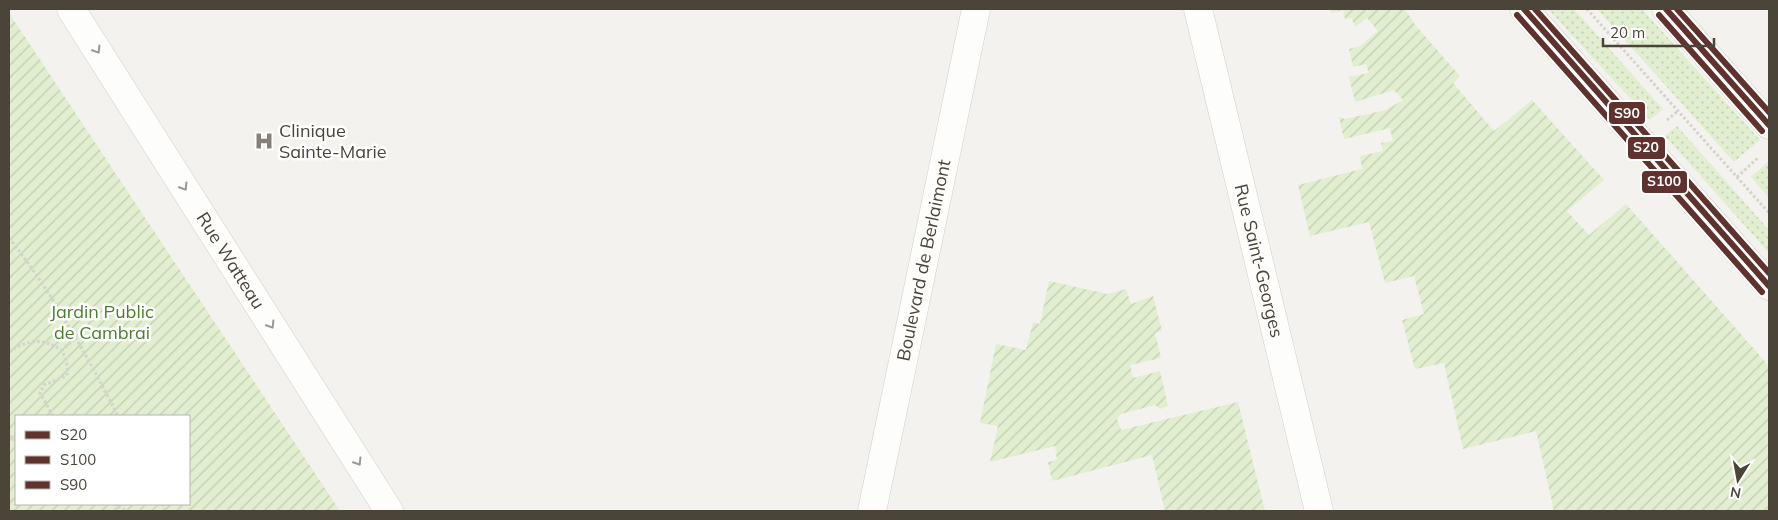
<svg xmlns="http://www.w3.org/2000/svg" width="1778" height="520" viewBox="0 0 1778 520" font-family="Mulish,sans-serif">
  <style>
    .grass { fill: url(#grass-dots) }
    .garden { fill: url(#garden-furrows); fill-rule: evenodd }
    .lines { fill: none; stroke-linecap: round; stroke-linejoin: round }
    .street-casing { stroke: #d2d0cb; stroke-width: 29 }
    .secondary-casing { stroke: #d3cfc5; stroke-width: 29 }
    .path { stroke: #d3d2cc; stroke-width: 3; stroke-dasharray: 2.5 2.5; stroke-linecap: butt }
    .street { stroke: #fdfdfc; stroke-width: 28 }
    .secondary { stroke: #f7f6f1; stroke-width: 28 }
    .bus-1-casing { stroke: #fff; stroke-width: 10 }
    .bus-2-casing { stroke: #fff; stroke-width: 10 }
    .bus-3-casing { stroke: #fff; stroke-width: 10 }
    .bus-1 { stroke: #60322d; stroke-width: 6 }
    .bus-2 { stroke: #60322d; stroke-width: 6 }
    .bus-3 { stroke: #60322d; stroke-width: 6 }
    .oneway { stroke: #9b9791 }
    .labels { text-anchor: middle; stroke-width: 5; stroke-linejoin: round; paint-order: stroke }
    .poi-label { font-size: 18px; fill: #4b4439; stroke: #fff; text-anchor: start }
    .street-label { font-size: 18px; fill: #4b4439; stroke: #fff }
    .park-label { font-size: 18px; fill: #4a7f2a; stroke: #fff }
    .line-badge { stroke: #fff; stroke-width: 2 }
    .badge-label { font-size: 14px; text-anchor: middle; font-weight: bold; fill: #fff }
  </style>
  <defs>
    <pattern id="grass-dots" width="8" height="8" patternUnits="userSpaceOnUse" patternTransform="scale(1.25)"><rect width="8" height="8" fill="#e1eecf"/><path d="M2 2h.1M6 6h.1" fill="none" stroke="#c3cdb2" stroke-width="1.8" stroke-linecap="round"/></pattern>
    <pattern id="garden-furrows" width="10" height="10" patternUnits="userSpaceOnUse" patternTransform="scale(1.25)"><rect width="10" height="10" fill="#e1eecf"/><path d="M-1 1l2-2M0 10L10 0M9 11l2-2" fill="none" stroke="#c3cdb2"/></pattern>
  </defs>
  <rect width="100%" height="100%" fill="#f4f2ee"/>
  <g class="grass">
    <path d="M1548,9H1574L1663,109L1650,120Z"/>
    <path d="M1597,9H1642L1760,140L1734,162Z"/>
    <path d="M1677,126L1769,230V253L1665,136Z"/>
    <path d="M1769,161V198L1751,177Z"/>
  </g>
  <g class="garden">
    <path d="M1330,9H1405L1416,26L1460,76L1453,83L1494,131L1532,100L1604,180L1567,211L1589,235L1626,204L1769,366V511H1554L1536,431L1463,449L1444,363L1415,369L1402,320L1424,314L1414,276L1385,283L1369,222L1310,236L1298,185L1362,169L1360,156L1383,151L1381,143L1393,141L1390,128L1344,139L1339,117L1345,119L1386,110L1403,100L1394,90L1355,102L1349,77L1369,73L1366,64L1353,67L1349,49L1360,46L1378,31L1367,18L1355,27L1352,18L1345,19L1343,10L1331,13Z"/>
    <path d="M9,13L340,511H9ZM16,416H189V504H16Z"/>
    <path d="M1049,281L1108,294L1126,289L1131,304L1153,296L1162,331L1155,333L1161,358L1130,365L1133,378L1160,371L1168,406L1160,409L1155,405L1121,414L1117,419L1121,430L1238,402L1265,511H1165L1152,455L1052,481L1048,462L1057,460L1055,446L990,462L998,426L980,423L996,344L1026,350L1033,322L1040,324Z"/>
  </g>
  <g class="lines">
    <g class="street-casing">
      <g id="street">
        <path id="s1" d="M71,9L389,511"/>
        <path id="s2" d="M1198,9L1319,511"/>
        <path id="s3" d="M872,511L976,9"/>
      </g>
    </g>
    <g class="secondary-casing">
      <g id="secondary">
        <path d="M1524,9L1769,286"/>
        <path d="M1666,9L1769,125"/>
      </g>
    </g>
    <g class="path">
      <path d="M1587,9L1769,213"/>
      <path d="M1667,120L1678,111"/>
      <path d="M1737,177L1759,157"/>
      <path d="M9,238C52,292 86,354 118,416"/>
      <path d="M9,351C31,340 39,337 62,350"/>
      <path d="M53,416L40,393L44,385L66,376C70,368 65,358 62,350L76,338"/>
      <path d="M9,436L16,441"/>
      <path d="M114,504L126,511"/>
      <path d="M162,504L165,511"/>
    </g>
    <use href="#street" class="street"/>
    <use href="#secondary" class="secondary"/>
    <g class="bus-1-casing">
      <g id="bus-1">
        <path d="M1524,9L1769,286"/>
        <path d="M1666,9L1769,125"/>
      </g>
    </g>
    <g class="bus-2-casing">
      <g id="bus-2">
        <path d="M1517,15L1762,292"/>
        <path d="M1659,15L1762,131"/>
      </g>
    </g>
    <g class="bus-3-casing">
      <g id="bus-3">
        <path d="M1535,9L1769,273"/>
        <path d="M1677,9L1769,112"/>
      </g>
    </g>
    <use href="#bus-1" class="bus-1"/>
    <use href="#bus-2" class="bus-2"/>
    <use href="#bus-3" class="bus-3"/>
  </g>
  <defs><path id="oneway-chevron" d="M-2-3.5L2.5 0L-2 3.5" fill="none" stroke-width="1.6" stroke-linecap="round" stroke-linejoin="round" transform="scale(1.25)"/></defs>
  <g class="oneway">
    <use href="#oneway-chevron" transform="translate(97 50) rotate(58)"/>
    <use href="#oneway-chevron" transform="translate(184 187) rotate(58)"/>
    <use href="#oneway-chevron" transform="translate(271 325) rotate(58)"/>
    <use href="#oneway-chevron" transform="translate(358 462) rotate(58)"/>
  </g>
  <defs>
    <g id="hospital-bare" transform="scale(1.5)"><path d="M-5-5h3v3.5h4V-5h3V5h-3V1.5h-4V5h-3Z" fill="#868178" stroke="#fff" stroke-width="2.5" paint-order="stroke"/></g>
  </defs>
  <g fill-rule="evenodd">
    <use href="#hospital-bare" x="264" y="141"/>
  </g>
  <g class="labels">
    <g class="poi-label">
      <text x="279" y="137">Clinique<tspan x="279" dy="21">Sainte-Marie</tspan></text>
    </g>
    <g class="street-label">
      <text dy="6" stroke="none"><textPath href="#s1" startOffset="298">Rue Watteau</textPath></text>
      <text dy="6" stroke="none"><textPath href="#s3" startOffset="256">Boulevard de Berlaimont</textPath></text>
      <text dy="6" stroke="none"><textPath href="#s2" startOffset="259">Rue Saint-Georges</textPath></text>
    </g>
    <g class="park-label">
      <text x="102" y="318">Jardin Public<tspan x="102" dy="21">de Cambrai</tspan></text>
    </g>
  </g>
  <g class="line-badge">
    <rect x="1608" y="101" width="38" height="24" rx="5" fill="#60322d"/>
    <rect x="1627" y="136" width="39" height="24" rx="5" fill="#60322d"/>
    <rect x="1641" y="170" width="47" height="24" rx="5" fill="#60322d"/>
  </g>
  <g class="badge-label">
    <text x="1627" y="118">S90</text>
    <text x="1646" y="152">S20</text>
    <text x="1664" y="186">S100</text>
  </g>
  <rect width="1778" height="520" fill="none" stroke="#4b4439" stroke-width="20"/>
  <rect x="15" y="415" width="175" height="90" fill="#ffffff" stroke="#b7b4b0"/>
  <rect x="25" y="431" width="25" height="8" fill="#60322d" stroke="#b7b4b0"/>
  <text x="60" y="440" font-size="15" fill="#4b4439">S20</text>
  <rect x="25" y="456" width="25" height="8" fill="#60322d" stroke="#b7b4b0"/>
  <text x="60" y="465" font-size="15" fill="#4b4439">S100</text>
  <rect x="25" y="481" width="25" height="8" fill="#60322d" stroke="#b7b4b0"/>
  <text x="60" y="490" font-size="15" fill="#4b4439">S90</text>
  <g transform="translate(1738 480) rotate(191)" stroke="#ffffff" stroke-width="4" paint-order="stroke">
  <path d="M0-4L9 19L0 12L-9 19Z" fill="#4b4439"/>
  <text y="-8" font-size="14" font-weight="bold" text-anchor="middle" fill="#4b4439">N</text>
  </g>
  <path d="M1603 38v8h111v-8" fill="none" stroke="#4b4439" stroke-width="2.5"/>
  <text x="1610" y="38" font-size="15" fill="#4b4439" stroke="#ffffff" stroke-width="4" paint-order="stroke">20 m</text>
</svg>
